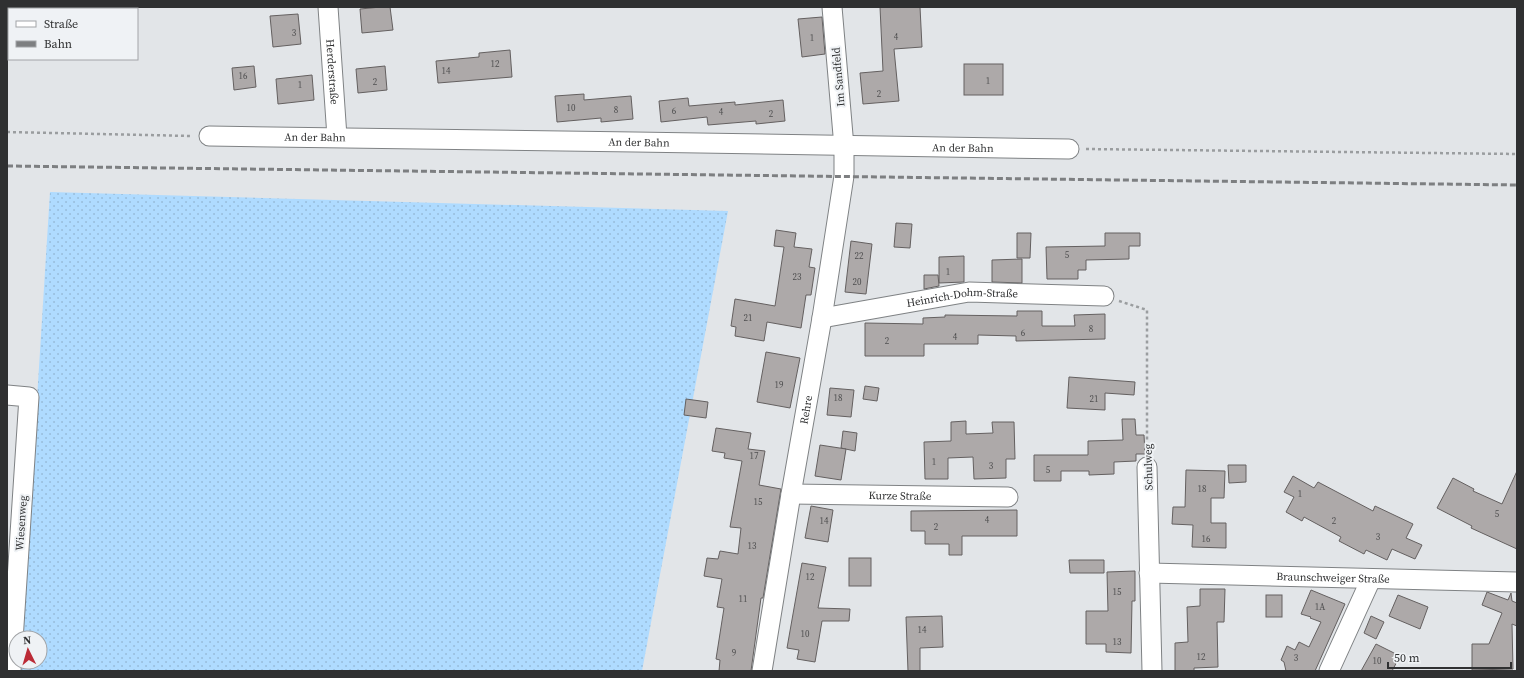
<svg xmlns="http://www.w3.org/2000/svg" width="1524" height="678" viewBox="0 0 1524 678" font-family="'Source Serif 4',serif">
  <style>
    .grass { fill: url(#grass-dots) }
    .building { fill: #ada9a9; stroke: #646060 }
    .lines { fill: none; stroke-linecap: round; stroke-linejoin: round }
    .minor-casing { stroke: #7f8284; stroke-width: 21 }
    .path { stroke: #9a9d9f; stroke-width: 2.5; stroke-dasharray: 3 3; stroke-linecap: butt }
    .minor { stroke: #fff; stroke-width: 19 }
    .rail { stroke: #7d7f81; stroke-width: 3; stroke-dasharray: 6 3; stroke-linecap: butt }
    .labels { text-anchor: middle; stroke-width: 4; stroke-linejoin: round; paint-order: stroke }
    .number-label { font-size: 9px; fill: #4e4e4f }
    .street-label { font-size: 11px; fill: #2f3031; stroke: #eff2f5 }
  </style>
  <defs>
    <pattern id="grass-dots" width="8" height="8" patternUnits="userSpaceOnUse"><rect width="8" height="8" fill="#afdbff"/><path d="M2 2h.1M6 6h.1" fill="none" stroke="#97bcdb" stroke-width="1.8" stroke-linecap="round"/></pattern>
  </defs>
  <rect width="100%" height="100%" fill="#e2e5e8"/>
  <path class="grass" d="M50,192L728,211L642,671H20L21,662H40V638H22Z"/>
  <g class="building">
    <path d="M381,7H390L393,30L362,33L360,9Z"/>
    <path d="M880,7H920L922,47L894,49L899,101L863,104L860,73L883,71Z"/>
    <path d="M298,14L301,44L273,47L270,16Z"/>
    <path d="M822,17L825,54L802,57L798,19Z"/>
    <path d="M510,50L512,77L438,83L436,61L479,57V53Z"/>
    <rect x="964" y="64" width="39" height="31"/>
    <path d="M254,66L256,87L234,90L232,68Z"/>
    <path d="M385,66L387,90L358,93L356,69Z"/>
    <path d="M312,75L314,100L278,104L276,79Z"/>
    <path d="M584,94V100L631,96L633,119L601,122V118L557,122L555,96Z"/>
    <path d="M688,98L689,106L735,102V105L783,100L785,121L756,124V121L708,125L707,117L661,122L659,101Z"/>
    <path d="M896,223L912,224L910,248L894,247Z"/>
    <path d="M776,230L796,233L794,247L812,249L809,267L815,268L811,295H806L801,328L767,322L764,341L735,336L736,327L731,326L735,299L775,306L784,247L774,246Z"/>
    <path d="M1017,233H1031L1030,258H1017Z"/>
    <path d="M1105,233H1140V246H1129V259L1086,260V270H1078V279H1047L1046,247L1105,246Z"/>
    <path d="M851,241L872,244L866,294L845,292Z"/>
    <path d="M964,256V282L939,283V257Z"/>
    <path d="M1022,259V283L992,282V260Z"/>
    <path d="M924,275H938L939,286L924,289Z"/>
    <path d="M1017,311H1042V326H1075L1074,315L1105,314V339L1016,341V336L978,335V344H924V356H865V323L923,324V318L945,317V315L1017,316Z"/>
    <path d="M766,352L800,358L790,408L757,402Z"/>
    <path d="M1069,377L1135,382L1134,395L1105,393V410L1067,408Z"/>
    <path d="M865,386L879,388L877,401L863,399Z"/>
    <path d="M830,388L854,390L851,417L827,415Z"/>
    <path d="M686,399L708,402L706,418L684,415Z"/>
    <path d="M1122,419H1135L1136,435H1144L1145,454H1136V461L1114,462V474L1089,475V471H1061V481H1034V455H1088V441L1123,440Z"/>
    <path d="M966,421V434L993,433L992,422H1014L1015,459H1006V478L974,479L973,457L948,458V479H925L924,442L951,441V422Z"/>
    <path d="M716,428L751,433L748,449L765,451L759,485L781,489L763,598H761L751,671H719L720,660L716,659L724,608L717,607L722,579L704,576L707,558L718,559L720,551L738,554L741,528L730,527L742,461L724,458L725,453L712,451Z"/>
    <path d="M843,431L857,433L855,451L841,448Z"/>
    <path d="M820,445L846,449L841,480L815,476Z"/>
    <path d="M1228,465H1246V482L1229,483Z"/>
    <path d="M1186,470L1225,471L1224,498H1211V523H1226V548L1192,547L1193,525L1172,524L1173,507H1185Z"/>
    <path d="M1517,471V549L1471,528L1472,526L1437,508L1453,478L1474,489L1473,491L1502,504Z"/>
    <path d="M1293,476L1314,488L1318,482L1373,511L1375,506L1413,524L1406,538L1422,545L1415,559L1392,549L1387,560L1366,550L1364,554L1339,541L1341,537L1304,517L1302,521L1286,512L1294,497L1284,492Z"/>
    <path d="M811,506L833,510L828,542L805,538Z"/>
    <path d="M1017,510V536H962V555H949V544H925V531H911V511Z"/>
    <rect x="849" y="558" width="22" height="28"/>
    <path d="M1069,560H1104V573H1070Z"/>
    <path d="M802,563L826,567L818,608L850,609L849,621H822L815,662L797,659L799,650L787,648Z"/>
    <path d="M1135,571V601H1132L1131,653L1106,652V644H1086V611H1108L1107,572Z"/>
    <path d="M1200,589H1225L1224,622H1217L1218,667L1194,668V671H1175V643L1188,642L1187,607L1200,606Z"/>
    <path d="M1311,590L1345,604L1315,671H1286L1284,662L1281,660L1287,646L1295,650L1299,642L1309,647L1321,622L1310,618L1311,617L1301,614Z"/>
    <path d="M1487,592L1508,600L1511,593L1512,601L1517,603V626L1512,624L1513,669L1472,670V644H1489L1502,613L1482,605Z"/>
    <rect x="1266" y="595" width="16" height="22"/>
    <path d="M1398,595L1428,607L1420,629L1389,616Z"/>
    <path d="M942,616L943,647L920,648V671H908L906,617Z"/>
    <path d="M1371,616L1384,622L1376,639L1364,633Z"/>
    <path d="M1376,644L1400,656L1392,671H1361Z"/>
  </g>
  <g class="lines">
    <g class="minor-casing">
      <g id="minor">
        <path id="s1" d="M328,7L337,137"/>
        <path id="s2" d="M209,136C496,138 782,146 1069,149"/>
        <path id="s3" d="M822,318L969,292L1104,296"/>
        <path d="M7,395L29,397L11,671"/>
        <path d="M1147,467L1152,671"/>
        <path id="s4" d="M791,494L1008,497"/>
        <path id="s5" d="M1149,573L1517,582"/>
        <path id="s6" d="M762,671L791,494L822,318L844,176V147L832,7"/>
        <path d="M1329,671L1371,579"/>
      </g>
    </g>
    <g class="path">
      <path d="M7,132L192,136"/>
      <path d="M1086,149L1517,154"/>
      <path d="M1119,301L1147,310V451"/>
    </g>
    <use href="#minor" class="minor"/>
    <path class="rail" d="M7,166L1517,185"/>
  </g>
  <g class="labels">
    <g class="number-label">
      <text x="294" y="36">3</text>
      <text x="896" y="40">4</text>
      <text x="812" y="41">1</text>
      <text x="495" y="67">12</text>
      <text x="446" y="74">14</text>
      <text x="243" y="79">16</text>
      <text x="988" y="84">1</text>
      <text x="375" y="85">2</text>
      <text x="300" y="88">1</text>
      <text x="879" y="97">2</text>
      <text x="571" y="111">10</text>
      <text x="616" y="113">8</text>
      <text x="674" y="114">6</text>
      <text x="721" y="115">4</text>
      <text x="771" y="117">2</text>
      <text x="1067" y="258">5</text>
      <text x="859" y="259">22</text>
      <text x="948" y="275">1</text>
      <text x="797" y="280">23</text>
      <text x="857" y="285">20</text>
      <text x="748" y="321">21</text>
      <text x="1091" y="332">8</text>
      <text x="1023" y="336">6</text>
      <text x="955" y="340">4</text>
      <text x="887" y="344">2</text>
      <text x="779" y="388">19</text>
      <text x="838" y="401">18</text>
      <text x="1094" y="402">21</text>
      <text x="754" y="459">17</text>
      <text x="934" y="465">1</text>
      <text x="991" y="469">3</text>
      <text x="1048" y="473">5</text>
      <text x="1202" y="492">18</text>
      <text x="1300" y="497">1</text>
      <text x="758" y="505">15</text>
      <text x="1497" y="517">5</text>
      <text x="987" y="523">4</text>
      <text x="824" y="524">14</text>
      <text x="1334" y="524">2</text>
      <text x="936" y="530">2</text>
      <text x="1378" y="540">3</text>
      <text x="1206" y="542">16</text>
      <text x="752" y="549">13</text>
      <text x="810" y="580">12</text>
      <text x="1117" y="595">15</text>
      <text x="743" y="602">11</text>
      <text x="1320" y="610">1A</text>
      <text x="922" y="633">14</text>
      <text x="805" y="637">10</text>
      <text x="1117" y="645">13</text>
      <text x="734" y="656">9</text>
      <text x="1201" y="660">12</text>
      <text x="1296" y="661">3</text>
      <text x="1377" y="664">10</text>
    </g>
    <g class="street-label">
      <text dy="4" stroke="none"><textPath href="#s1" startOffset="65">Herderstraße</textPath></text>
      <text transform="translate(838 77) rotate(-95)" y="4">Im Sandfeld</text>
      <text dy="4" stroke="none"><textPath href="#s2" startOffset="106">An der Bahn</textPath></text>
      <text dy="4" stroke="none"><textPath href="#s2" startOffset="430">An der Bahn</textPath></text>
      <text dy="4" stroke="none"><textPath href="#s2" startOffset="754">An der Bahn</textPath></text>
      <text dy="4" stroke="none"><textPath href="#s3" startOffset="142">Heinrich-Dohm-Straße</textPath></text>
      <text dy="4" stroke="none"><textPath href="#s6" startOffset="265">Rehre</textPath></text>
      <text transform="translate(1148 467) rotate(-91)" y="4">Schulweg</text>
      <text dy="4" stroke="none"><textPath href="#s4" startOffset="109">Kurze Straße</textPath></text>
      <text transform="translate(21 523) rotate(-86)" y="4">Wiesenweg</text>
      <text dy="4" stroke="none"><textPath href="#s5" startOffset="184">Braunschweiger Straße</textPath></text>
    </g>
  </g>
  <rect width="1524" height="678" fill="none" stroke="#2f3031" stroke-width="16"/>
  <rect x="8" y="8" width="130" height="52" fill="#eff2f5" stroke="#a2a4a7"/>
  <rect x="16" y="21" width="20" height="6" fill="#ffffff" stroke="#a2a4a7"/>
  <text x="44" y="28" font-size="12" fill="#2f3031">Straße</text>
  <rect x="16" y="41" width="20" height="6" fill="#7d7f81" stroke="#a2a4a7"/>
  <text x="44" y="48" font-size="12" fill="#2f3031">Bahn</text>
  <g transform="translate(28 650) rotate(355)"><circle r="19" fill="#eff2f5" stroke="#a2a4a7"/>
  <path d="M0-3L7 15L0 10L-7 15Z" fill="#bb2b37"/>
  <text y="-6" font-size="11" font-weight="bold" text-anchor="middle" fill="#2f3031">N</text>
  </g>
  <path d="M1388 662v6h123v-6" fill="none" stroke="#2f3031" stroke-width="2"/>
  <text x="1394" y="662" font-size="12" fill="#2f3031" stroke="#eff2f5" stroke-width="3" paint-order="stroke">50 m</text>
</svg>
